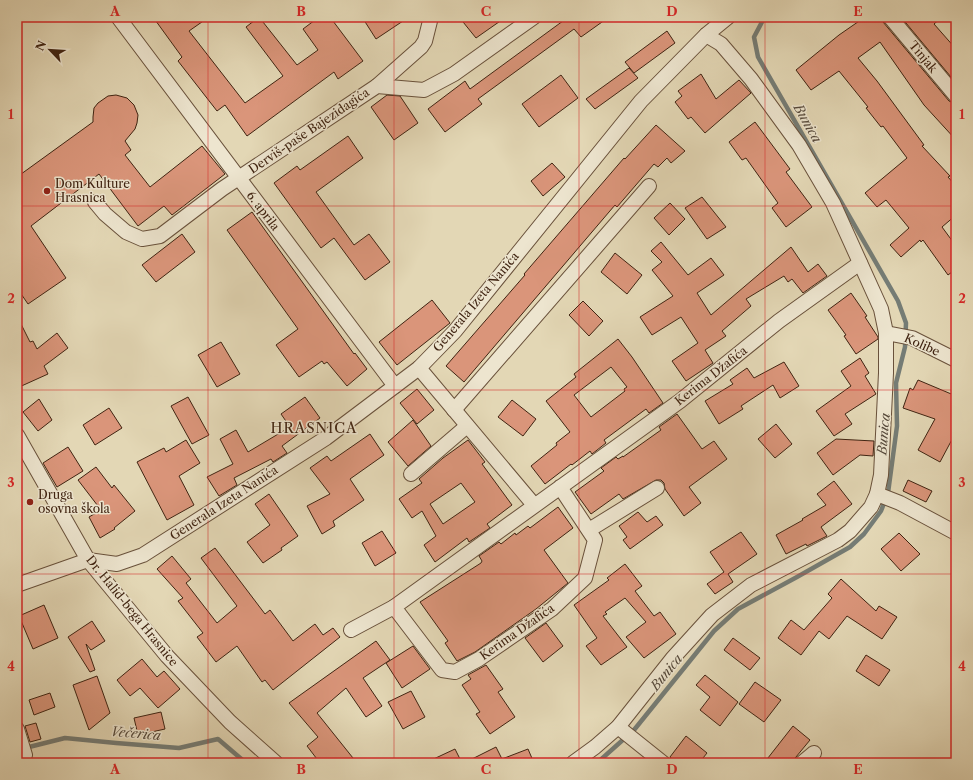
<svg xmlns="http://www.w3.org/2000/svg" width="973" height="780" viewBox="0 0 973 780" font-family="'Libre Caslon Text',serif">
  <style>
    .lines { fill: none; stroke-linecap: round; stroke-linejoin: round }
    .stream { stroke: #757c75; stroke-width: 4.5 }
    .building { fill: #da957a; stroke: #402412; fill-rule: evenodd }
    .street-casing { stroke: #69513b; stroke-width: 16 }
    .street { stroke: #ede5cf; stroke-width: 14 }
    .grid { fill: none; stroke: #d62828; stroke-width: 1; stroke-opacity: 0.55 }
    .poi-dot { fill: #8f2418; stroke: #ede5cf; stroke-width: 1.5 }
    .labels { text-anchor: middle; stroke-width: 3; stroke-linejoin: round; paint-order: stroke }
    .street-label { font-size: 12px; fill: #402412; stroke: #ede5cf }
    .poi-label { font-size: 12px; fill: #402412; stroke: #ede5cf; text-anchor: start }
    .water-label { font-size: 13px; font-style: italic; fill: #56493b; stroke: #ede5cf }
    .quarter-label { font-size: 14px; letter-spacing: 1px; fill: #402412; stroke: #ede5cf }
    .neatline { fill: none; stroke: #d62828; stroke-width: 1.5 }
    .grid-label { font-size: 13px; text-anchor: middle; font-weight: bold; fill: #d62828 }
  </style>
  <rect width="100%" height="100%" fill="#e3d7b5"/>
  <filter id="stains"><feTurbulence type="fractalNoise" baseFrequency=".005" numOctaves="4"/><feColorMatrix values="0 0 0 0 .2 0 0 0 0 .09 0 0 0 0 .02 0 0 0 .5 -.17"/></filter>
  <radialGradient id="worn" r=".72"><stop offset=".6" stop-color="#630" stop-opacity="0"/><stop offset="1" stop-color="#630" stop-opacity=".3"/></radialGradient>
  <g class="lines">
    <g class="stream">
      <path d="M25,748L65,738L116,743L179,748L218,739L246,763"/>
      <path d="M597,763L634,730L714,631L738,609L797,577L850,547L864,534L881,511L888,493L897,426L896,383L905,347L906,323L898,301L758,57L754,37L763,20L768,17"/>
    </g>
  </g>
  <g class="building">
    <path d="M153,17H209L189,31L245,103L283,76L246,27L259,17L297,65L318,50L303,29L319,17H330L363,61L338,79L334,72L247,136L225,105L217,111L178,61L182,57Z"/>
    <path d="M362,17H409L376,39Z"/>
    <path d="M459,17H506L476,38Z"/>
    <path d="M566,17H609L581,37L574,29L478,99L482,104L445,132L428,109L465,81L470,89L567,18Z"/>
    <path d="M865,17H882L883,22L949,101L956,104V140L924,105L880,42L858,58L877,81L924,145L922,146L950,176L948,177L956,186V215L942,227L956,246V269L948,275L923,240L921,242L920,240L901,257L890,245L909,228L886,200L877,207L865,193L907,158L883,126L881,127L866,108L868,107L839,71L811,90L796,70L839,35Z"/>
    <path d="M901,17H942L934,24L956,49V83Z"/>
    <path d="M667,31L675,43L634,73L625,62Z"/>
    <path d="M629,68L638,78L595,109L586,99Z"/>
    <path d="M701,74L716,99L739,80L751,93L705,133L691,117L688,119L675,102L682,96L678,91Z"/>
    <path d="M561,75L578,98L539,127L522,104Z"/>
    <path d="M116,95L127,98L134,105L138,115L137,123L135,129L125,141L131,150L125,155L150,187L202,146L225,174L172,215L164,206L138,226L99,174L31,226L66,278L28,304L17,288V177L93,122V117L94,108L98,103L108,96Z"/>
    <path d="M387,95L400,96L418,123L394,140L371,107Z"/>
    <path d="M755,122L790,169L786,172L812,207L786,227L772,208L778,203L746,158L742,160L729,142Z"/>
    <path d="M656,125L685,151L671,163L667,158L658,167L654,164L617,207L615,205L464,382L446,366L525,275L524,274L624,158L625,159Z"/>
    <path d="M348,136L363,158L316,192L354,245L369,234L390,262L365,280L334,238L321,248L274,183L297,166L300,170Z"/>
    <path d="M552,163L565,177L543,196L531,181Z"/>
    <path d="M702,197L726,227L707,239L685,208Z"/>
    <path d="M670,203L685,219L669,235L654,218Z"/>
    <path d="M252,212L354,354L355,353L367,369L347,386L327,362L324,364L322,361L299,377L276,345L298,329L227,230Z"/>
    <path d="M182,234L195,252L156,282L142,265Z"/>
    <path d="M661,242L688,275L711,258L724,275L697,293L711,315L791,247L808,272L818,264L827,276L803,293L792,279L788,282L784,276L746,299L751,306L722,331L726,336L705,350L713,363L686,381L672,361L698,343L681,317L652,335L640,317L673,296L652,270L662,262L651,251Z"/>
    <path d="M615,253L642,275L627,294L601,272Z"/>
    <path d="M851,293L867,316L865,317L878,337V339L856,354L844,336L846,335L828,310Z"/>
    <path d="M432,300L450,323L397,365L379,342Z"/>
    <path d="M583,301L603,321L589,336L569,315Z"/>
    <path d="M17,316L30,342L33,341L37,349L57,333L68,348L44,366L48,374L17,388Z"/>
    <path d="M618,339L632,357L663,403L649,413L646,409L604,440L606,443L592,454L590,451L572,465L571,464L545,484L531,466L557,445L556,443L570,432L546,401L576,377L574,374ZM611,367L627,387L624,389L625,391L591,417L574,395Z"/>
    <path d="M221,342L240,374L217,387L198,355Z"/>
    <path d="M860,358L869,373L865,376L876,394L845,414L852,424L834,436L816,411L851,386L841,371Z"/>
    <path d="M784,362L799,386L780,398L773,385L741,406L743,409L719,424L705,401L733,384L730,380L747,368L754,378Z"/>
    <path d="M918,380L956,396V432L940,462L918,450L935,419L903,408L910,388L913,390Z"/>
    <path d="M417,389L434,410L417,424L400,403Z"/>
    <path d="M188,397L209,435L192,444L171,406Z"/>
    <path d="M305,397L320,418L282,446L287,453L273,462L271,459L234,478L237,485L219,496L207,477L233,464L220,439L236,430L248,452L290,427L281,414Z"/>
    <path d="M39,399L52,420L38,431L23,412Z"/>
    <path d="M512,400L536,419L523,436L498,417Z"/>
    <path d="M109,408L122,428L95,445L83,425Z"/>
    <path d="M677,414L702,449L714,441L727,459L689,487L701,503L684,516L665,489L664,483L661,480H656L623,499L619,494L591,514L575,492L604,471L601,468L616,457L618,459L623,456V457L661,430L659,427Z"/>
    <path d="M413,420L431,446L408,466L388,442Z"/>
    <path d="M776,424L792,444L775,458L758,439Z"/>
    <path d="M370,434L384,455L350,479L364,500L333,521L335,526L322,534L307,506L330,494L310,468L327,456L331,461Z"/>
    <path d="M836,439L874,441L873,456L860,455L833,475L817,453Z"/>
    <path d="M186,440L200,463L179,476L194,505L167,520L137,462L164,448L166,452Z"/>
    <path d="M468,440L485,462L482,464L512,505L487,524L490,528L469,542L467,538L435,562L424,545L436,536L422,511L412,518L399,499L422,483L419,479L443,458ZM461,483L475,502L443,524L430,504Z"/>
    <path d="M68,447L83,471L57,487L43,463Z"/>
    <path d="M96,467L112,488L114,485L135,511L114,528L115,529L100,538L89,517L101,510L78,480Z"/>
    <path d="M908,480L932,491L926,502L903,491Z"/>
    <path d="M834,481L852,504L821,527L827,536L807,546L806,544L786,554L776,535L803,520L802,519L826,505L817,494Z"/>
    <path d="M269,494L298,536L281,548L282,550L263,563L247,542L270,525L255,504Z"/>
    <path d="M558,507L573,528L544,550L568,583L536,609L475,652L457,661L445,643L448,641L420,602L481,563L482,561L479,556L499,542L501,544L515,533L516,535L528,526L530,528Z"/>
    <path d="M638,512L647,522L656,516L663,525L630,549L623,540L627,537L619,526Z"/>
    <path d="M382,531L396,553L375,566L362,543Z"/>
    <path d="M741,532L757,554L728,574L733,582L715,594L707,584L724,572L710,552Z"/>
    <path d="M899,533L920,554L901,571L881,549Z"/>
    <path d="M215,548L265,614L270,610L293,641L315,624L323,635L333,628L340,637L273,690L265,680L262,682L237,646L216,662L197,637L203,633L178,601L183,598L157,569L172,556L191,579L186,583L217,623L237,606L201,558Z"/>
    <path d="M625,564L642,586L635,591L654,616L660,612L676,634L644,658L626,637L646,622L625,598L605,612L607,614L603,616L627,647L601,665L586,646L597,638L574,605L609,580L607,578Z"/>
    <path d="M841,579L876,611L879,606L897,617L882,639L847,616L829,639L819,631L801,655L778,638L791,620L804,630L832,598L828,594Z"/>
    <path d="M44,605L58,638L33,649L19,616Z"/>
    <path d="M92,621L105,641L91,650L86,644L95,670L90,672L68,637Z"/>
    <path d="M546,623L563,646L543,662L525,638Z"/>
    <path d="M733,638L760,658L750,670L724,650Z"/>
    <path d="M376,641L390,660L363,678L382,706L366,717L346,688L317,713L357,763H320L307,746L318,737L289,703Z"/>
    <path d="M413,646L430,669L402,688L386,663Z"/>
    <path d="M866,655L890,670L879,686L856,671Z"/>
    <path d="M142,659L157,677L164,671L180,689L158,708L140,688L130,696L117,680Z"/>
    <path d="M486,665L503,689L498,692L515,717L490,734L476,714L480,712L462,685L471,679L468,675Z"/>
    <path d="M705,675L738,702L720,726L700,710L710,697L696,685Z"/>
    <path d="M97,676L110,713L89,730L73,685Z"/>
    <path d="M755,682L781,700L764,722L739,704Z"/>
    <path d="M411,691L425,717L403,729L388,702Z"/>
    <path d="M50,693L55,707L34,715L29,700Z"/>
    <path d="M161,712L165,729L138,735L134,718Z"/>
    <path d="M36,723L41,739L30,742L25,726Z"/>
    <path d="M793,726L810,740L791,763H764Z"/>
    <path d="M686,736L707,753L699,763H677L670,757Z"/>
    <path d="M496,747L502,759L528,749L534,763H464Z"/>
    <path d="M455,749L462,763H425Z"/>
  </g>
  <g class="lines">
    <g class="street-casing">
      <g id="street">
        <path d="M118,17L395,386"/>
        <path d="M890,17L956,96"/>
        <path d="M377,86L421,47L425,41L431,17"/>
        <path d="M95,202L105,214L126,232L142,239L160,236L222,189L377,86L424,90L454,74L534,17"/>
        <path d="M886,333L912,338L956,360"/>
        <path d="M419,368L534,505"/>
        <path d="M454,410L649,186"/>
        <path d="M17,435L88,560L167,656L230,722L276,763"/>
        <path d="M411,474L467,426"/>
        <path d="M560,487L595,540L585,578L552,609L479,659L455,672L442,670L394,607L680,401L779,321L860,263"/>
        <path d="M877,494L900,503L956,533"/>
        <path d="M589,530L657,488"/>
        <path d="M17,585L88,560L117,564L143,555L326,438L419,368L455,331L641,101L706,35L728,17"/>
        <path d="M351,630L394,607"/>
        <path d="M618,727L663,763"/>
        <path d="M17,729L25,755L17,762"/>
        <path d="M573,763L595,747L618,727L672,659L712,615L751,585L838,540L850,531L871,507L877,494L881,475L886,373V333L881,309L833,203L799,145L751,79L721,44L706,35"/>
        <path d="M802,763L814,753"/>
      </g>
    </g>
    <use href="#street" class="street"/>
  </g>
  <path class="grid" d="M208,17V763M394,17V763M579,17V763M765,17V763M17,206H956M17,390H956M17,574H956"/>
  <g class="poi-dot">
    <circle cx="47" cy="191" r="4"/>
    <circle cx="30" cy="502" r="4"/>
  </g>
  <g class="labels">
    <g class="street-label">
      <text transform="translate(923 57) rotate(50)" y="4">Tinjak</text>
      <text transform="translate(309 131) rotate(-34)" y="4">Derviš-paše Bajezidagića</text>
      <text transform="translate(263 211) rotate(53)" y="4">6. aprila</text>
      <text transform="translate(476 302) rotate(-50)" y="4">Generala Izeta Nanića</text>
      <text transform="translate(922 345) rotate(24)" y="4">Kolibe</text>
      <text transform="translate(711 376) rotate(-38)" y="4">Kerima Džafića</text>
      <text transform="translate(224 503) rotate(-33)" y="4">Generala Izeta Nanića</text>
      <text transform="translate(132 611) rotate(51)" y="4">Dr. Halid-bega Hrasnice</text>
      <text transform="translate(517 632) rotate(-35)" y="4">Kerima Džafića</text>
    </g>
    <g class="poi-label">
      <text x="55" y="188">Dom Kulture<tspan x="55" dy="14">Hrasnica</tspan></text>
      <text x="38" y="499">Druga<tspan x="38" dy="14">osovna škola</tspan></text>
    </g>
    <g class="water-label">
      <text transform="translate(808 123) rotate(60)" y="5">Bunica</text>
      <text transform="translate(883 434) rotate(-85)" y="5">Bunica</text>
      <text transform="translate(666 672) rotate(-51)" y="5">Bunica</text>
      <text transform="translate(136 733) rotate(5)" y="5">Večerica</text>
    </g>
    <g class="quarter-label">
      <text x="314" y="433">HRASNICA</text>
    </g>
  </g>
  <rect width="973" height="780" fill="none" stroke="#e3d7b5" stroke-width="44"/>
  <g transform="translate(50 50) rotate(295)" stroke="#ede5cf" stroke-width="3" paint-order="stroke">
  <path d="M0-3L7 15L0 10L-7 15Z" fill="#402412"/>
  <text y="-6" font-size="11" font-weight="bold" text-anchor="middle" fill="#402412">N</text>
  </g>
  <rect x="22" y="22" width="929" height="736" class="neatline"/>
  <g class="grid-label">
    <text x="115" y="16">A</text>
    <text x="301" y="16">B</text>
    <text x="486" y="16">C</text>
    <text x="672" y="16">D</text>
    <text x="858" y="16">E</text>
    <text x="11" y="119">1</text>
    <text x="962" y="119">1</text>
    <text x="11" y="303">2</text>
    <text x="962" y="303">2</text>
    <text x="11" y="487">3</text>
    <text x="962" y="487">3</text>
    <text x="11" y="671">4</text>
    <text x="962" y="671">4</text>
    <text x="115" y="774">A</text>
    <text x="301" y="774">B</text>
    <text x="486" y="774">C</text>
    <text x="672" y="774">D</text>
    <text x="858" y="774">E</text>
  </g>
  <rect width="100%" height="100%" filter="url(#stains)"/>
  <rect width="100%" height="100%" fill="url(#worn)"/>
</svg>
